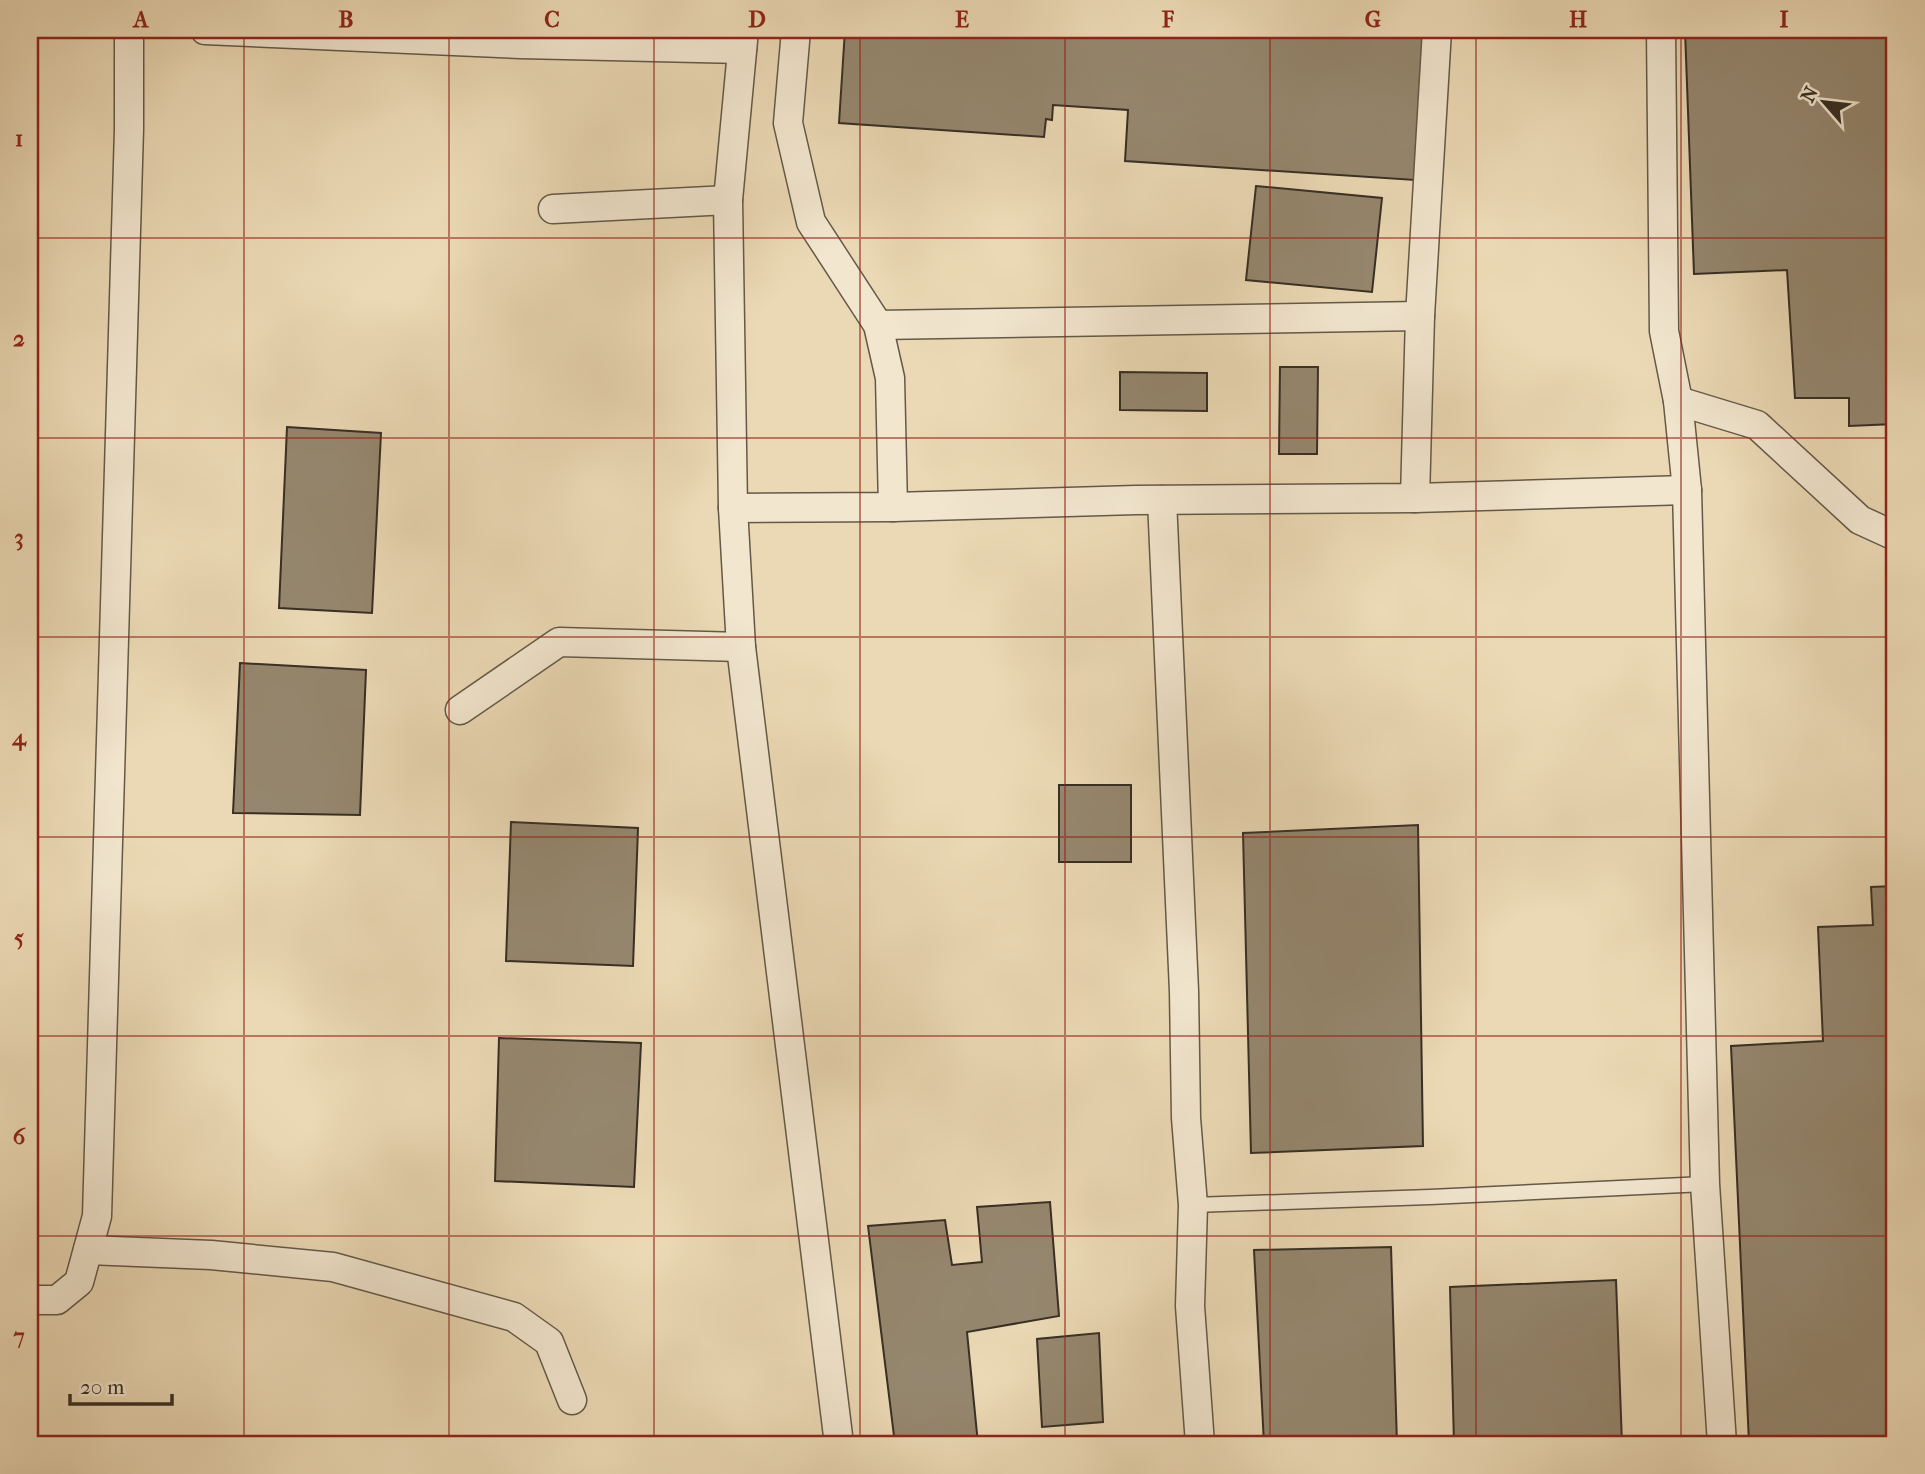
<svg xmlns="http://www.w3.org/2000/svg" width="1925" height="1474" viewBox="0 0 1925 1474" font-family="'IM FELL French Canon',serif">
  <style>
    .building { fill: #95876f; stroke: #372e24; stroke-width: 2 }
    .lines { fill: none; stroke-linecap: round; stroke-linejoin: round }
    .service-casing { stroke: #645948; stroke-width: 17 }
    .minor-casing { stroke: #645948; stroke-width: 31 }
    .service { stroke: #f2e6cf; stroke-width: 14 }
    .minor { stroke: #f2e6cf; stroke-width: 28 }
    .grid { fill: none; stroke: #8f2418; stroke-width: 2; stroke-opacity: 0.55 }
    .neatline { fill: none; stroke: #8f2418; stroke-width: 2.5 }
    .grid-label { font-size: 23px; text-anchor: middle; font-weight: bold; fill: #8f2418 }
  </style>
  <rect width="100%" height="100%" fill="#ebd9b5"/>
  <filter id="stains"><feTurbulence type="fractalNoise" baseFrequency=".00286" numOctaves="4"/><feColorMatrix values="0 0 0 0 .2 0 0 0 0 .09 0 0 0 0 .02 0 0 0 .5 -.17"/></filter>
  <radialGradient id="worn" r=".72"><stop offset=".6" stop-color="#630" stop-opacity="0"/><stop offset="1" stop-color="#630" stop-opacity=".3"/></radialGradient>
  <g class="building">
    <path d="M845,30H1425L1415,180L1125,161L1128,110L1053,105L1052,120L1046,119L1044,137L839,123Z"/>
    <path d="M1685,30H1895V424L1849,426V398H1795L1787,270L1694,274Z"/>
    <path d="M1256,186L1382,198L1372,292L1246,280Z"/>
    <path d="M1280,367H1318L1317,454H1279Z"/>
    <path d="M1120,372L1207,373V411L1120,410Z"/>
    <path d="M287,427L381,433L372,613L279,608Z"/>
    <path d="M240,663L366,670L360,815L233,813Z"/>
    <rect x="1059" y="785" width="72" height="77"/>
    <path d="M511,822L638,828L633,966L506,961Z"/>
    <path d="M1418,825L1423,1146L1251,1153L1243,833Z"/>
    <path d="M1895,886V1444H1838V1438L1749,1443L1731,1046L1823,1041L1818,927L1873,925L1871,887Z"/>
    <path d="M499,1038L641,1043L634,1187L495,1181Z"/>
    <path d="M1050,1202L1059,1316L967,1332L978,1444H895L868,1226L945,1220L952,1265L982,1262L977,1207Z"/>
    <path d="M1391,1247L1397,1444H1264L1254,1250Z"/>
    <path d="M1616,1280L1622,1444H1454L1450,1287Z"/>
    <path d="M1099,1333L1103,1422L1042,1427L1037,1339Z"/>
  </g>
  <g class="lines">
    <g class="service-casing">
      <path id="service" d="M1193,1205L1430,1197L1705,1184"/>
    </g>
    <g class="minor-casing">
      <g id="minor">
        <path d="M205,30L521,44L742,49"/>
        <path d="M744,30L728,200L733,508L741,647L839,1444"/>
        <path d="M796,30L788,123L811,222L878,325L890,378L893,507"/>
        <path d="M1661,30L1664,331L1678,401L1687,490L1705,1184L1722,1444"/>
        <path d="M553,209L728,200"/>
        <path d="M878,325L1420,316"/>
        <path d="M1678,401L1757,425L1860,520L1895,536"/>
        <path d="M1415,498L1420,316L1437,30"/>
        <path d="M1162,500L1184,991L1186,1118L1193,1205L1190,1306L1200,1444"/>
        <path d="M733,508L893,507L1136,500L1415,498L1687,490"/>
        <path d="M460,710L559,642L741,647"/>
        <path d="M88,1250L211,1255L333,1267L514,1317L549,1342L572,1400"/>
        <path d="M30,1300H57L79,1282L97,1216L129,129V30"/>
      </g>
    </g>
    <use href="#service" class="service"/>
    <use href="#minor" class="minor"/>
  </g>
  <path class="grid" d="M244,30V1444M449,30V1444M654,30V1444M860,30V1444M1065,30V1444M1270,30V1444M1476,30V1444M1681,30V1444M30,238H1895M30,438H1895M30,637H1895M30,837H1895M30,1036H1895M30,1236H1895"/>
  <rect width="1925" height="1474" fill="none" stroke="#ebd9b5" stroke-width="77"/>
  <g transform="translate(1824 102) rotate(298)" stroke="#f2e6cf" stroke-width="5" paint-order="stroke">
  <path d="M0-5L12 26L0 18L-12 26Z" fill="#372e24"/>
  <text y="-10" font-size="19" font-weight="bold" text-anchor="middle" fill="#372e24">N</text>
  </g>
  <path d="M70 1394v10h102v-10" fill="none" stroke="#372e24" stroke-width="3.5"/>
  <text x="80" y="1394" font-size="21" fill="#372e24" stroke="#f2e6cf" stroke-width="5" paint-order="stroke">20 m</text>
  <rect x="38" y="38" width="1848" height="1398" class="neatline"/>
  <g class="grid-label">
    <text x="141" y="27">A</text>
    <text x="346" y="27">B</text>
    <text x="552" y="27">C</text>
    <text x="757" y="27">D</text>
    <text x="962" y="27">E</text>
    <text x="1168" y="27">F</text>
    <text x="1373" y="27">G</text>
    <text x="1578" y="27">H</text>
    <text x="1784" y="27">I</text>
    <text x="19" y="146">1</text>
    <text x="19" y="346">2</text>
    <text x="19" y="545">3</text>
    <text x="19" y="745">4</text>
    <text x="19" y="945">5</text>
    <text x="19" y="1144">6</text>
    <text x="19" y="1344">7</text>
  </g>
  <rect width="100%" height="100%" filter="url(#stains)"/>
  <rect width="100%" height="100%" fill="url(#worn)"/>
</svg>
